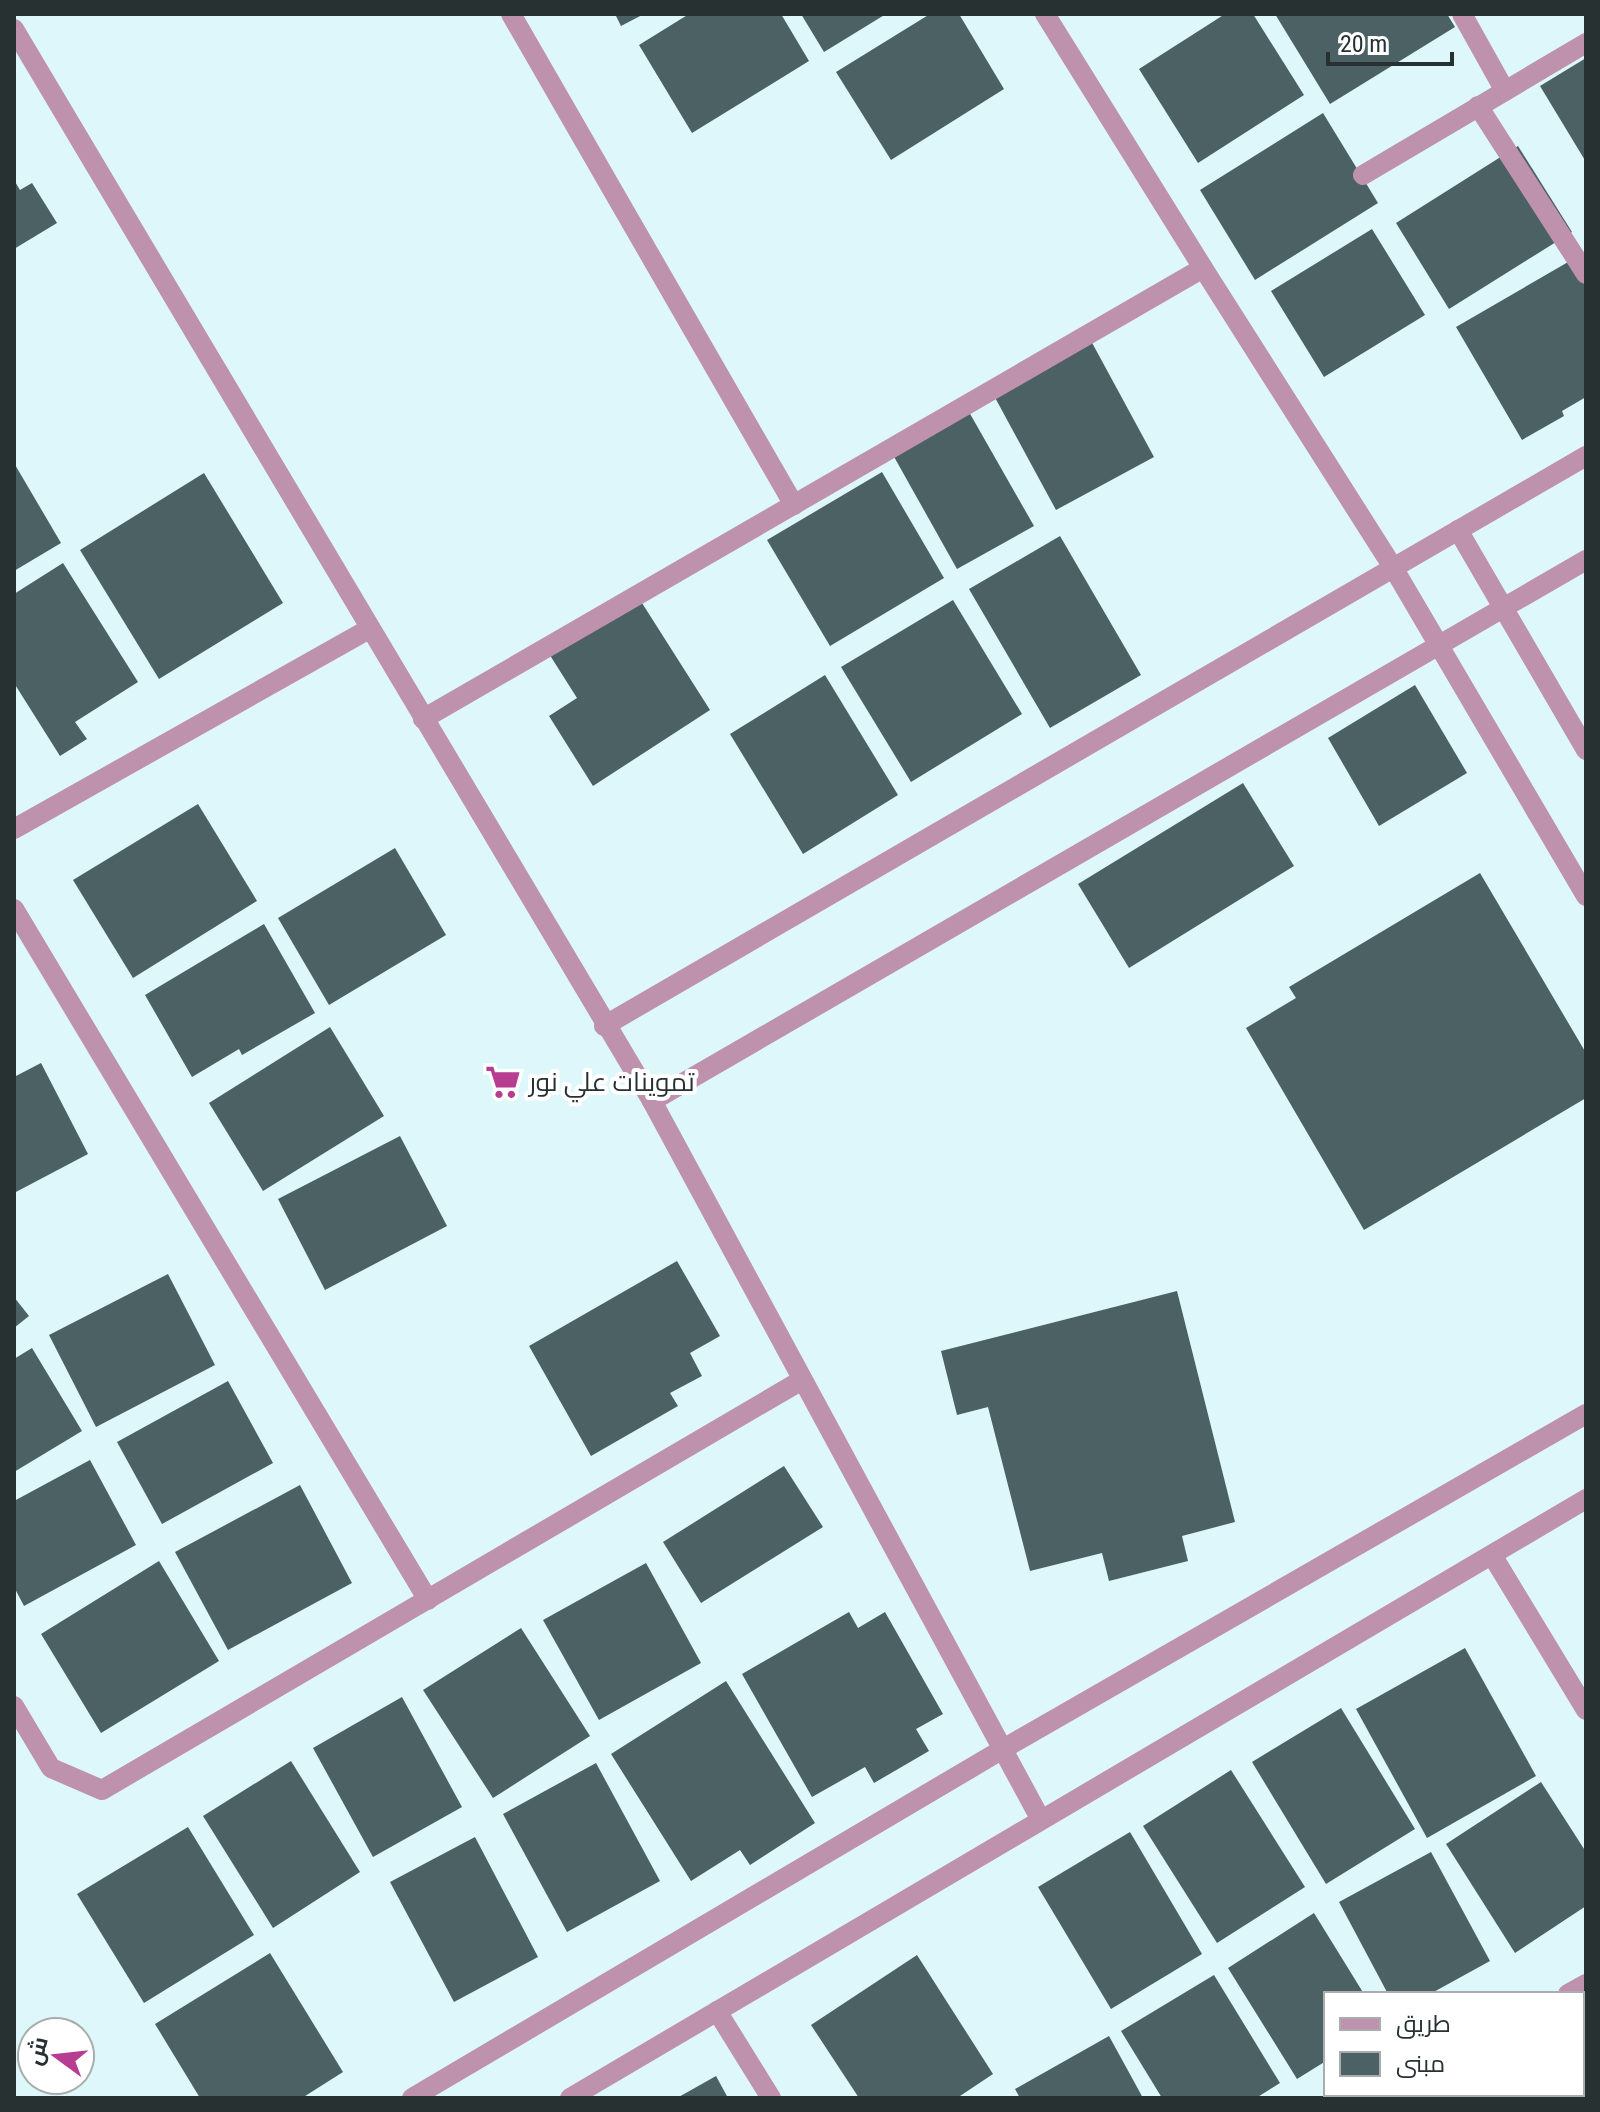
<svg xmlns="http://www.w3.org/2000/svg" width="1600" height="2112" viewBox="0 0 1600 2112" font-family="'Roboto Condensed',Cairo,sans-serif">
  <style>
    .building { fill: #4b6163 }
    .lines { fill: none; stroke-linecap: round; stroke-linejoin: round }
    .minor { stroke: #be91ac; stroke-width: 20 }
    .labels { text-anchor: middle; stroke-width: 8; stroke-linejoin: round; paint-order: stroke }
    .poi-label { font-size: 26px; fill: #273132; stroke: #fff; text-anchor: start }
  </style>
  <rect width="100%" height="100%" fill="#def7fa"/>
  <g class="building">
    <path d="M615,14H644L621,26Z"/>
    <path d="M689,14H781L809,61L692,133L639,45Z"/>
    <path d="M801,14H886L824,52Z"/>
    <path d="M930,14H959L1004,89L891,160L836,72Z"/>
    <path d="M1225,14H1253L1304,95L1198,163L1139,69Z"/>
    <path d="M1275,14H1447L1455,27L1330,104Z"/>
    <path d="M1586,58V162L1540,86Z"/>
    <path d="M1323,113L1378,203L1255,280L1200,190Z"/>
    <path d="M1518,146L1572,232L1449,309L1396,223Z"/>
    <path d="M14,180L20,190L32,183L57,223L14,249Z"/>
    <path d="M1372,229L1425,315L1324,377L1271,291Z"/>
    <path d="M1582,254L1586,260V397L1562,411L1564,416L1522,440L1456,327Z"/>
    <path d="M1090,339L1154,457L1056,510L992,392Z"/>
    <path d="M969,412L1034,526L957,569L893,455Z"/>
    <path d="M14,463L61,543L14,571Z"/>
    <path d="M882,472L944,578L830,646L767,540Z"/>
    <path d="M204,473L283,603L159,679L80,550Z"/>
    <path d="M1060,536L1141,675L1050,728L969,589Z"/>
    <path d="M63,563L138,682L75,722L87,739L60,756L14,683V594Z"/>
    <path d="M635,592L710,710L593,786L549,716L577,698L546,649Z"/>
    <path d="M953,600L1022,714L911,782L841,667Z"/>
    <path d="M825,675L898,795L803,854L730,734Z"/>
    <path d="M1415,685L1467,773L1379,826L1328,738Z"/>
    <path d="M1243,783L1294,866L1129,968L1078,884Z"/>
    <path d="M198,804L257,901L133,978L73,880Z"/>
    <path d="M395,848L446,935L329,1005L278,918Z"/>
    <path d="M1480,873L1586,1053V1098L1364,1230L1246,1028L1296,998L1289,987Z"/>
    <path d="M264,924L315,1013L242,1055L239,1049L192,1077L145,995Z"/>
    <path d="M330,1027L384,1116L263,1191L209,1103Z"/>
    <path d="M41,1063L88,1154L14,1193V1077Z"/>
    <path d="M400,1136L447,1226L325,1290L278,1199Z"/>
    <path d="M677,1261L720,1336L690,1353L702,1376L670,1393L678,1406L591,1456L529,1346Z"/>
    <path d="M168,1274L215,1365L96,1427L49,1335Z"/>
    <path d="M1177,1291L1235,1522L1182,1536L1188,1561L1109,1581L1102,1553L1030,1571L988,1407L957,1415L941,1351Z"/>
    <path d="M14,1297L29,1316L14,1328Z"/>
    <path d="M32,1348L82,1431L14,1472V1359Z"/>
    <path d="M228,1381L273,1463L162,1524L117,1442Z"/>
    <path d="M90,1460L136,1545L24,1606L14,1587V1501Z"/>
    <path d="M784,1466L823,1527L701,1603L663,1542Z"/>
    <path d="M300,1485L352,1583L228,1650L175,1552Z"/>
    <path d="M159,1561L219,1661L101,1733L41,1634Z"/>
    <path d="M646,1563L701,1663L599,1720L543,1620Z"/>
    <path d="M849,1612L858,1628L885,1612L943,1714L916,1729L929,1751L874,1783L865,1767L812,1797L742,1674Z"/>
    <path d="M521,1628L590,1736L493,1798L423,1690Z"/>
    <path d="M1465,1648L1536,1776L1427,1838L1356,1709Z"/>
    <path d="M726,1681L815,1823L750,1865L740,1850L691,1881L611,1754Z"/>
    <path d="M402,1697L462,1807L373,1857L313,1748Z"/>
    <path d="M1341,1708L1415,1829L1326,1884L1252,1762Z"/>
    <path d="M291,1761L360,1872L273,1928L203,1816Z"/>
    <path d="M596,1763L660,1881L567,1932L503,1814Z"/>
    <path d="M1231,1770L1305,1887L1217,1943L1143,1826Z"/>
    <path d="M1541,1782L1586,1852V1906L1515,1953L1446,1844Z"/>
    <path d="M188,1827L254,1935L144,2003L77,1894Z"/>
    <path d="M1130,1832L1202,1954L1111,2009L1038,1887Z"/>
    <path d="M475,1837L538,1957L454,2002L390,1882Z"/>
    <path d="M1431,1852L1490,1961L1430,1994H1388L1339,1902Z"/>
    <path d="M1314,1913L1364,1994H1326V2061L1297,2079L1228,1968Z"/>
    <path d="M270,1953L343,2072L302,2098H200L155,2024Z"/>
    <path d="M917,1955L993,2074L957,2098H859L811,2025Z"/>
    <path d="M1214,1975L1280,2083L1256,2098H1162L1121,2031Z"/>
    <path d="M1109,2036L1143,2098H1020L1015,2089Z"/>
    <path d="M716,2076L728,2098H677Z"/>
    <path d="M1517,2094H1578L1581,2098H1511Z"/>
  </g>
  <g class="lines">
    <g class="minor">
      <path d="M511,14L794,505"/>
      <path d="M1462,14L1505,91"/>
      <path d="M14,29L652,1101L1041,1820"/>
      <path d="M1478,106L1586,274"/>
      <path d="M1363,175L1586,43"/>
      <path d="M1203,268L1394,569L1586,896"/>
      <path d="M1458,530L1586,750"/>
      <path d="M423,719L1203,268L1045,14"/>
      <path d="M14,829L369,629"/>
      <path d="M14,909L428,1600"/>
      <path d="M604,1026L1586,456"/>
      <path d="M652,1101L1586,560"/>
      <path d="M1492,1555L1586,1710"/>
      <path d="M14,1706L51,1768L102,1790L802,1380"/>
      <path d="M1568,1994L1586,1984"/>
      <path d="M717,2011L771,2098"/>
      <path d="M412,2098L1003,1749L1586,1414"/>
      <path d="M570,2098L1586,1499"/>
      <path d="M1384,2098L1391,2094"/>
    </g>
  </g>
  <defs>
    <g id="supermarket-bare" transform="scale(2.76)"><path d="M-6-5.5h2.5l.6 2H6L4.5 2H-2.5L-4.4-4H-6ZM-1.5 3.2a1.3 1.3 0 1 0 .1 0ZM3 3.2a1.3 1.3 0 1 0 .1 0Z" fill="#b63d90" stroke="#fff" stroke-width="2.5" paint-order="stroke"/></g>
  </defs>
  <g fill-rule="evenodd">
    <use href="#supermarket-bare" x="503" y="1082"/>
  </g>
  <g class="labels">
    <g class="poi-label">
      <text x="529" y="1091">تموينات علي نور</text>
    </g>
  </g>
  <rect width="1600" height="2112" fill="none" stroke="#273132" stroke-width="32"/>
  <rect x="1324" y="1992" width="260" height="104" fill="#ffffff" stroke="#a9adad" stroke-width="2"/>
  <rect x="1340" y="2018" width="40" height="12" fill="#be91ac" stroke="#a9adad" stroke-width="2"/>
  <text x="1396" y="2032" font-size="24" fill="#273132">طريق</text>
  <rect x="1340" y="2052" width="40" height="24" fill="#4b6163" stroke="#a9adad" stroke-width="2"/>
  <text x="1396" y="2072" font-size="24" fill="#273132">مبنى</text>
  <g transform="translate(56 2056) rotate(285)"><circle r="38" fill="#ffffff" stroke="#a9adad" stroke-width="2"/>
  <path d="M0-6L14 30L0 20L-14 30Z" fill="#b63d90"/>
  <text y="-12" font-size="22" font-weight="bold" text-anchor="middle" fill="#273132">ش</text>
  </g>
  <path d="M1328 52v12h124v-12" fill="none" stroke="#273132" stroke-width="4"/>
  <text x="1340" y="52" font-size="24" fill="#273132" stroke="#ffffff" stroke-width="6" paint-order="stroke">20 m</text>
</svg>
